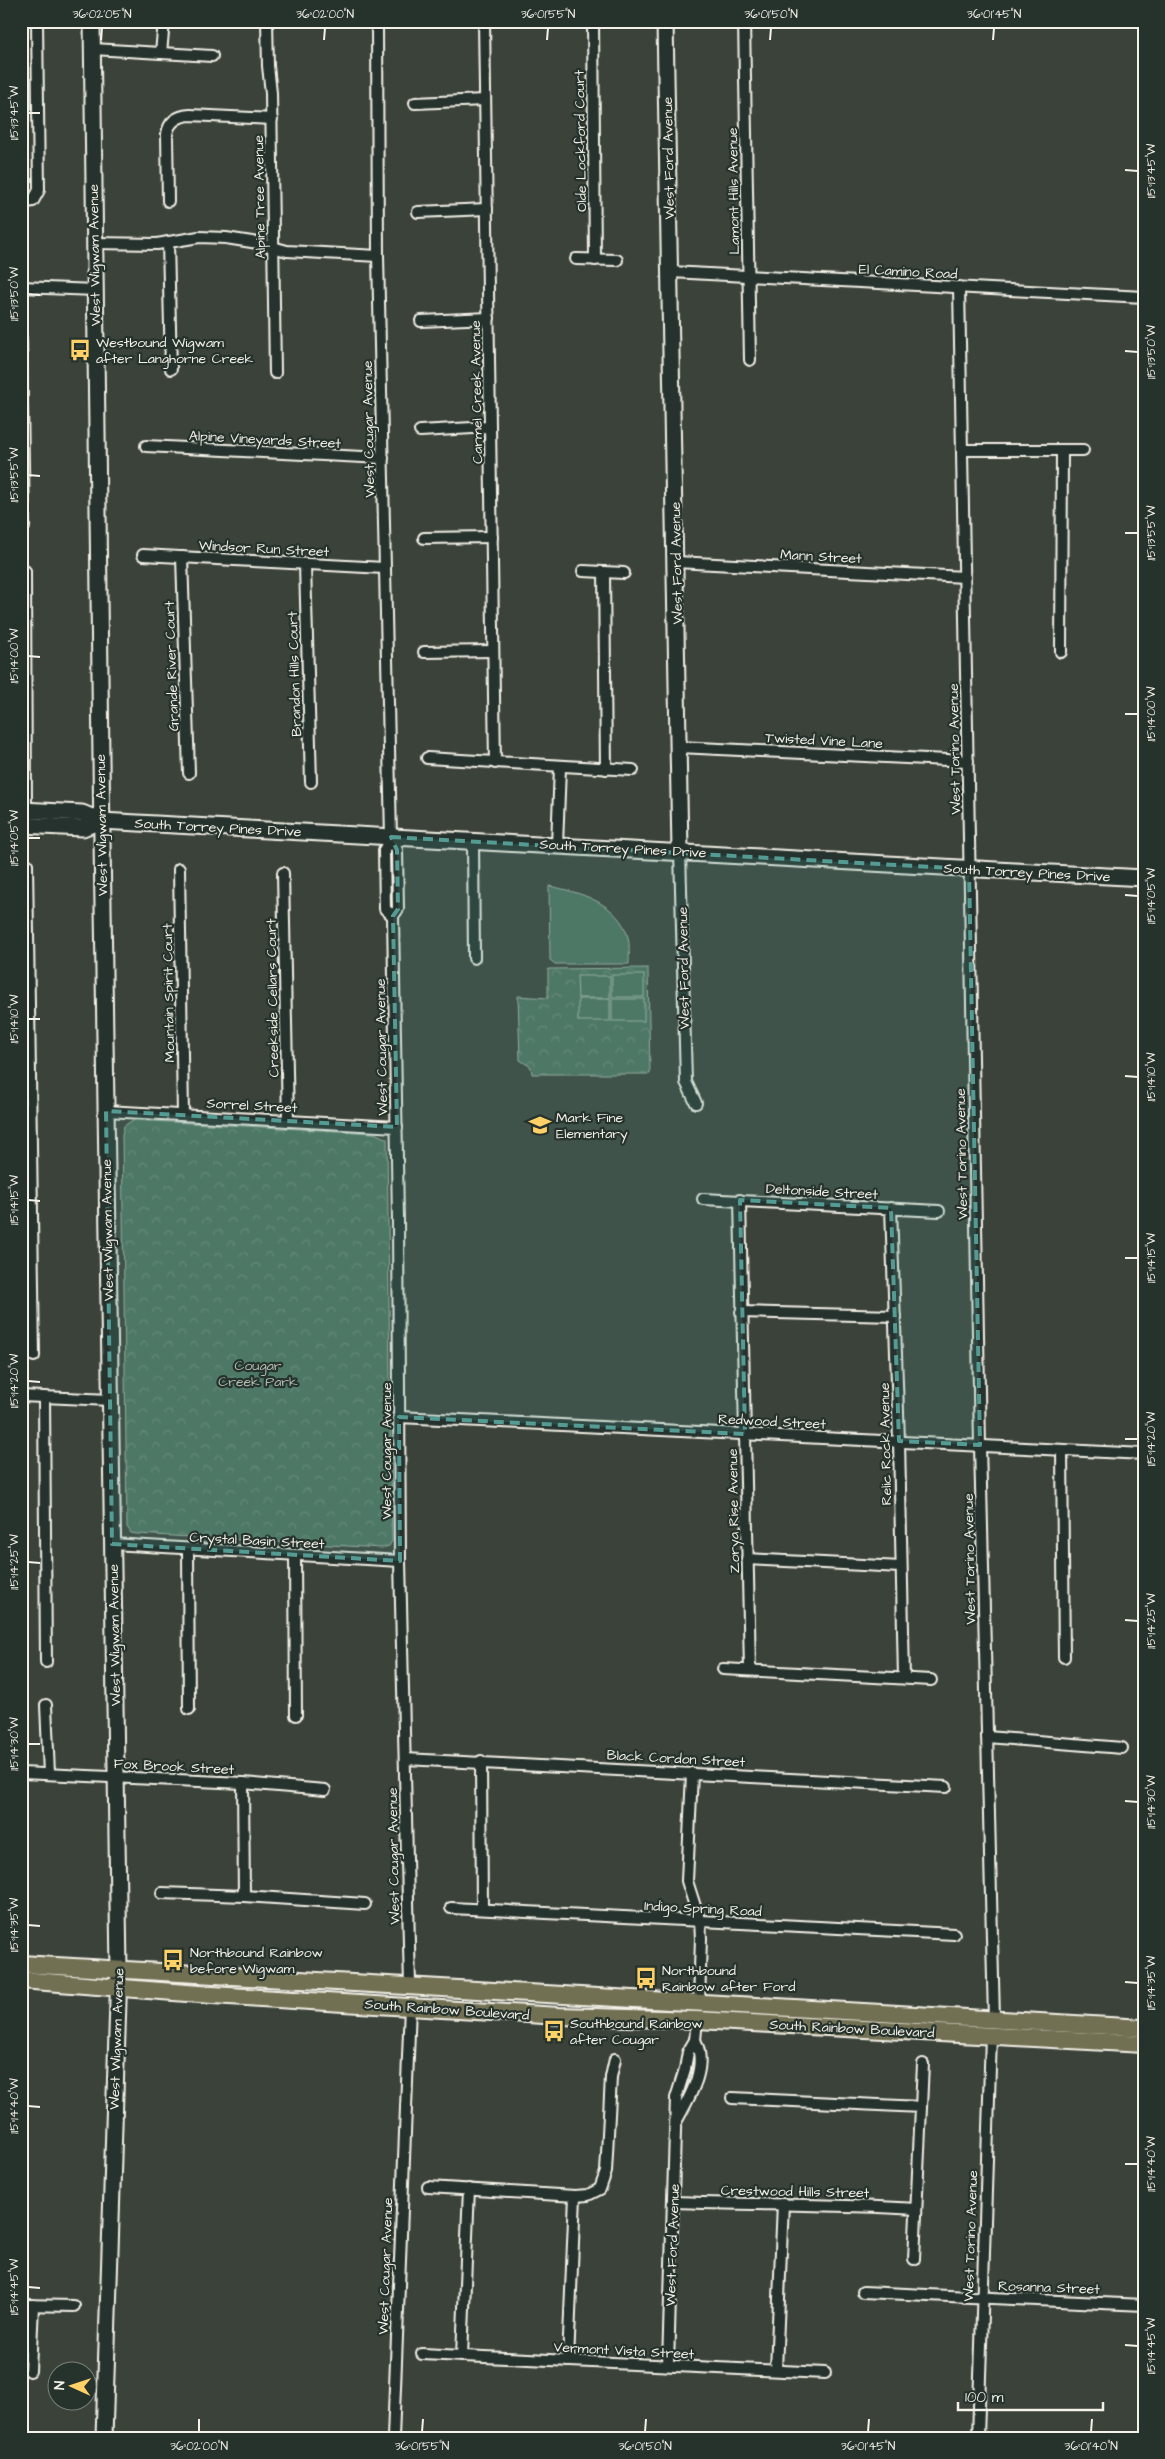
<svg xmlns="http://www.w3.org/2000/svg" width="1165" height="2459" viewBox="0 0 1165 2459" font-family="'Architects Daughter',sans-serif">
  <style>
    .park { fill: url(#park-crowns); stroke: #a1b0a2 }
    .pitch { fill: #4e705b; stroke: #a1b0a2 }
    .lines { fill: none; stroke-linecap: round; stroke-linejoin: round }
    .street-casing { stroke: #f4f1e8; stroke-width: 14 }
    .secondary-casing { stroke: #f4f1e8; stroke-width: 19 }
    .primary-casing { stroke: #f4f1e8; stroke-width: 20 }
    .street { stroke: #26332d; stroke-width: 10 }
    .secondary { stroke: #26332d; stroke-width: 15 }
    .primary { stroke: #726f52; stroke-width: 16 }
    .marked { fill: #549b93; fill-opacity: 0.2; stroke: #549b93; stroke-width: 4; stroke-dasharray: 10 6; stroke-linejoin: round }
    .ticks { fill: none; stroke: #f4f1e8; stroke-width: 2 }
    .labels { text-anchor: middle; stroke-width: 4.5; stroke-linejoin: round; paint-order: stroke }
    .street-label { font-size: 14px; fill: #f4f1e8; stroke: #26332d }
    .poi-label { font-size: 14px; fill: #f4f1e8; stroke: #26332d; text-anchor: start }
    .park-label { font-size: 14px; fill: #b2bdb0; stroke: #26332d }
    .neatline { fill: none; stroke: #f4f1e8; stroke-width: 2 }
    .ticks-label { font-size: 12px; text-anchor: middle; fill: #f4f1e8 }
  </style>
  <defs>
    <pattern id="park-crowns" width="20" height="18" patternUnits="userSpaceOnUse" patternTransform="scale(1.25)"><rect width="20" height="18" fill="#4e705b"/><path d="M2 6a3 3 0 1 1 6 0M12 15a3 3 0 1 1 6 0" fill="none" stroke="#688573"/></pattern>
  </defs>
  <rect width="100%" height="100%" fill="#3b4239"/>
  <filter id="ink" filterUnits="userSpaceOnUse"><feTurbulence type="fractalNoise" baseFrequency=".02" numOctaves="2"/><feDisplacementMap in="SourceGraphic" scale="10" xChannelSelector="R" yChannelSelector="G"/><feConvolveMatrix kernelMatrix="1 2 1 2 8 2 1 2 1" color-interpolation-filters="sRGB"/></filter>
  <g filter="url(#ink)">
    <g class="park">
      <path d="M648,968L650,1074H532L531,1067L520,1060L518,996L548,998V969Z"/>
      <path d="M133,1120L374,1133L387,1139L392,1541L389,1546L382,1548L137,1534L131,1533L127,1527L122,1135L124,1126Z"/>
    </g>
    <g class="pitch">
      <path d="M549,886C579,892 619,903 628,937C630,945 629,956 629,964H555L550,960Z"/>
      <rect x="612" y="975" width="32" height="22"/>
      <path d="M577,976H610V998H578Z"/>
      <rect x="578" y="999" width="32" height="22"/>
      <rect x="612" y="999" width="32" height="22"/>
    </g>
    <g class="lines">
      <g class="street-casing">
        <g id="street">
          <path d="M267,21L268,66L271,93L275,373"/>
          <path d="M377,21L378,256L391,837L397,850L398,909L393,916L398,1219L400,1561L410,1986"/>
          <path d="M484,21L495,763"/>
          <path d="M593,21L595,260"/>
          <path d="M744,21L750,360"/>
          <path d="M93,49L212,56"/>
          <path d="M161,53L164,21"/>
          <path d="M415,103L485,100"/>
          <path d="M168,201L167,134C169,121 178,116 190,115L272,119"/>
          <path d="M21,203L33,201L39,190L37,21"/>
          <path d="M418,212L487,209"/>
          <path d="M168,242L171,369"/>
          <path d="M94,243L157,244L199,237L226,238L258,243L287,251L378,256"/>
          <path d="M576,259L617,260"/>
          <path d="M671,272L1144,297"/>
          <path d="M21,287L95,290"/>
          <path d="M959,287L980,1445L994,2019"/>
          <path d="M421,321L489,318"/>
          <path d="M21,338L24,527"/>
          <path d="M420,431L490,427"/>
          <path d="M146,446L383,458"/>
          <path d="M962,450H1083"/>
          <path d="M424,538L492,537"/>
          <path d="M143,555L384,568"/>
          <path d="M182,557L189,773"/>
          <path d="M676,562L965,577"/>
          <path d="M305,565L311,782"/>
          <path d="M25,571L26,811"/>
          <path d="M583,571L624,573"/>
          <path d="M604,572L606,769"/>
          <path d="M424,652L493,651"/>
          <path d="M1061,652L1062,451"/>
          <path d="M679,747L968,761"/>
          <path d="M427,758L633,770"/>
          <path d="M391,837L384,850L385,909L393,916"/>
          <path d="M473,841L474,958"/>
          <path d="M557,845L560,767"/>
          <path d="M680,851L686,1082L696,1103"/>
          <path d="M27,864L34,1356"/>
          <path d="M179,869L183,1115"/>
          <path d="M283,873L288,1121"/>
          <path d="M106,1111L397,1127"/>
          <path d="M703,1199L939,1211"/>
          <path d="M740,1200L750,1670"/>
          <path d="M891,1208L899,1441L904,1678"/>
          <path d="M741,1312L895,1316"/>
          <path d="M21,1396L110,1400"/>
          <path d="M44,1398L46,1662"/>
          <path d="M399,1417L1144,1454"/>
          <path d="M1062,1450L1064,1657"/>
          <path d="M112,1544L400,1561"/>
          <path d="M188,1550L189,1709"/>
          <path d="M295,1556L296,1715"/>
          <path d="M747,1559L901,1567"/>
          <path d="M723,1669L931,1680"/>
          <path d="M46,1705L49,1774"/>
          <path d="M987,1737L1122,1748"/>
          <path d="M405,1759L946,1787"/>
          <path d="M481,1761L482,1908"/>
          <path d="M21,1773L243,1783L325,1790"/>
          <path d="M692,1773L687,1881L700,1922L701,1938L699,2003"/>
          <path d="M243,1783L244,1896"/>
          <path d="M162,1893L244,1896L365,1904"/>
          <path d="M451,1908L954,1934"/>
          <path d="M732,2098L921,2107"/>
          <path d="M676,2122C689,2098 709,2067 695,2040"/>
          <path d="M428,2187L575,2196L588,2195L600,2189L606,2172L611,2077L615,2059"/>
          <path d="M673,2202C754,2205 835,2204 916,2209"/>
          <path d="M914,2259L923,2064"/>
          <path d="M863,2292L1144,2305"/>
          <path d="M21,2305L74,2306"/>
          <path d="M422,2354L825,2373"/>
          <path d="M462,2356L469,2189"/>
          <path d="M568,2361L575,2196"/>
          <path d="M668,2365L676,2098L685,2069L688,2052L695,2040L697,2020"/>
          <path d="M776,2370L783,2203"/>
          <path d="M30,2371L33,2305"/>
          <path d="M393,2438L410,2006"/>
          <path d="M978,2438L991,2036"/>
        </g>
      </g>
      <g class="secondary-casing">
        <g id="secondary">
          <path d="M92,21L102,840L119,1970L104,2438"/>
          <path d="M665,21L680,851"/>
          <path d="M21,810L82,813L101,821L1144,878"/>
          <path d="M21,825L83,828L101,821"/>
        </g>
      </g>
      <g class="primary-casing">
        <g id="primary">
          <path d="M21,1964L1144,2028"/>
          <path d="M21,1980L212,1995L559,2016L697,2020L1144,2044"/>
        </g>
      </g>
      <use href="#street" class="street"/>
      <use href="#secondary" class="secondary"/>
      <use href="#primary" class="primary"/>
    </g>
  </g>
  <path class="marked" d="M391,837L969,869L980,1445L899,1441L891,1208L740,1200L745,1434L399,1417L400,1561L112,1544L106,1111L397,1127L393,916L398,909L397,850Z"/>
  <path class="ticks" d="M101,40L102,28M324,40L325,28M547,40L548,28M770,40L771,28M993,40L994,28M28,113H40M1125,170L1138,171M28,294L40,295M1125,351L1138,352M28,475L40,476M1125,533H1138M28,656L40,657M1125,714H1138M28,838H40M1125,895L1138,896M28,1019H40M1125,1076L1138,1077M28,1200L40,1201M1125,1258H1138M28,1381L40,1382M1125,1439H1138M28,1562L40,1563M1125,1620L1138,1621M28,1744H40M1125,1801L1138,1802M28,1925L40,1926M1125,1982L1138,1983M28,2106L40,2107M1125,2164H1138M28,2287L40,2288M1125,2345L1138,2346M199,2432V2419M422,2432L423,2419M645,2432L646,2419M868,2432L869,2419M1091,2432L1092,2419"/>
  <defs>
    <g id="bus-bare" transform="scale(1.725)"><path d="M-5-6H5V4H4V6H2V4H-2V6H-4V4H-5ZM-3.5-4V0h7V-4ZM-3.5 1.2v1.5H-2V1.2ZM2 1.2v1.5H3.5V1.2Z" fill="#ffd166" stroke="#26332d" stroke-width="2.5" paint-order="stroke"/></g>
    <g id="school-bare" transform="scale(1.725)"><path d="M0-5L7-2L0 1L-7-2ZM-4 1L0 2.5L4 1V4Q0 6-4 4Z" fill="#ffd166" stroke="#26332d" stroke-width="2.5" paint-order="stroke"/></g>
  </defs>
  <g fill-rule="evenodd">
    <use href="#bus-bare" x="80" y="350"/>
    <use href="#school-bare" x="540" y="1125"/>
    <use href="#bus-bare" x="173" y="1960"/>
    <use href="#bus-bare" x="646" y="1978"/>
    <use href="#bus-bare" x="554" y="2031"/>
  </g>
  <g class="labels">
    <g class="street-label">
      <text transform="translate(580 141) rotate(-91)" y="5">Olde Lockford Court</text>
      <text transform="translate(668 158) rotate(-91)" y="5">West Ford Avenue</text>
      <text transform="translate(733 191) rotate(-91)" y="5">Lamont Hills Avenue</text>
      <text transform="translate(259 197) rotate(-91)" y="5">Alpine Tree Avenue</text>
      <text transform="translate(94 255) rotate(-91)" y="5">West Wigwam Avenue</text>
      <text transform="translate(908 271) rotate(3)" y="5">El Camino Road</text>
      <text transform="translate(476 392) rotate(-91)" y="5">Carmel Creek Avenue</text>
      <text transform="translate(368 429) rotate(-91)" y="5">West Cougar Avenue</text>
      <text transform="translate(265 439) rotate(3)" y="5">Alpine Vineyards Street</text>
      <text transform="translate(264 548) rotate(3)" y="5">Windsor Run Street</text>
      <text transform="translate(821 556) rotate(3)" y="5">Mann Street</text>
      <text transform="translate(676 563) rotate(-91)" y="5">West Ford Avenue</text>
      <text transform="translate(171 666) rotate(-92)" y="5">Grande River Court</text>
      <text transform="translate(294 674) rotate(-92)" y="5">Brandon Hills Court</text>
      <text transform="translate(824 740) rotate(3)" y="5">Twisted Vine Lane</text>
      <text transform="translate(954 749) rotate(-91)" y="5">West Torino Avenue</text>
      <text transform="translate(101 825) rotate(-91)" y="5">West Wigwam Avenue</text>
      <text transform="translate(218 827) rotate(3)" y="5">South Torrey Pines Drive</text>
      <text transform="translate(623 848) rotate(3)" y="5">South Torrey Pines Drive</text>
      <text transform="translate(1027 872) rotate(3)" y="5">South Torrey Pines Drive</text>
      <text transform="translate(683 968) rotate(-91)" y="5">West Ford Avenue</text>
      <text transform="translate(168 993) rotate(-91)" y="5">Mountain Spirit Court</text>
      <text transform="translate(272 998) rotate(-91)" y="5">Creekside Cellars Court</text>
      <text transform="translate(381 1047) rotate(-91)" y="5">West Cougar Avenue</text>
      <text transform="translate(252 1105) rotate(3)" y="5">Sorrel Street</text>
      <text transform="translate(961 1154) rotate(-91)" y="5">West Torino Avenue</text>
      <text transform="translate(822 1191) rotate(3)" y="5">Deltonside Street</text>
      <text transform="translate(107 1230) rotate(-91)" y="5">West Wigwam Avenue</text>
      <text transform="translate(772 1421) rotate(3)" y="5">Redwood Street</text>
      <text transform="translate(885 1444) rotate(-91)" y="5">Relic Rock Avenue</text>
      <text transform="translate(386 1451) rotate(-90)" y="5">West Cougar Avenue</text>
      <text transform="translate(733 1511) rotate(-91)" y="5">Zorya Rise Avenue</text>
      <text transform="translate(257 1540) rotate(3)" y="5">Crystal Basin Street</text>
      <text transform="translate(969 1559) rotate(-91)" y="5">West Torino Avenue</text>
      <text transform="translate(114 1635) rotate(-91)" y="5">West Wigwam Avenue</text>
      <text transform="translate(676 1758) rotate(3)" y="5">Black Cordon Street</text>
      <text transform="translate(174 1766) rotate(3)" y="5">Fox Brook Street</text>
      <text transform="translate(393 1856) rotate(-91)" y="5">West Cougar Avenue</text>
      <text transform="translate(703 1908) rotate(3)" y="5">Indigo Spring Road</text>
      <text transform="translate(447 2009) rotate(4)" y="5">South Rainbow Boulevard</text>
      <text transform="translate(852 2028) rotate(3)" y="5">South Rainbow Boulevard</text>
      <text transform="translate(116 2039) rotate(-88)" y="5">West Wigwam Avenue</text>
      <text transform="translate(795 2191) rotate(1)" y="5">Crestwood Hills Street</text>
      <text transform="translate(970 2236) rotate(-88)" y="5">West Torino Avenue</text>
      <text transform="translate(672 2245) rotate(-88)" y="5">West Ford Avenue</text>
      <text transform="translate(385 2266) rotate(-88)" y="5">West Cougar Avenue</text>
      <text transform="translate(1049 2287) rotate(2)" y="5">Rosanna Street</text>
      <text transform="translate(624 2350) rotate(3)" y="5">Vermont Vista Street</text>
    </g>
    <g class="poi-label">
      <text x="96" y="347">Westbound Wigwam<tspan x="96" dy="16">after Langhorne Creek</tspan></text>
      <text x="556" y="1122">Mark Fine<tspan x="556" dy="16">Elementary</tspan></text>
      <text x="190" y="1957">Northbound Rainbow<tspan x="190" dy="16">before Wigwam</tspan></text>
      <text x="662" y="1975">Northbound<tspan x="662" dy="16">Rainbow after Ford</tspan></text>
      <text x="570" y="2028">Southbound Rainbow<tspan x="570" dy="16">after Cougar</tspan></text>
    </g>
    <g class="park-label">
      <text x="258" y="1370">Cougar<tspan x="258" dy="16">Creek Park</tspan></text>
    </g>
  </g>
  <rect width="1165" height="2459" fill="none" stroke="#26332d" stroke-width="55"/>
  <g transform="translate(72 2386) rotate(273)"><circle r="24" fill="#26332d" stroke="#787f78"/>
  <path d="M0-4L9 19L0 12L-9 19Z" fill="#ffd166"/>
  <text y="-8" font-size="14" font-weight="bold" text-anchor="middle" fill="#f4f1e8">N</text>
  </g>
  <path d="M958 2402v8h145v-8" fill="none" stroke="#f4f1e8" stroke-width="2.5"/>
  <text x="965" y="2402" font-size="15" fill="#f4f1e8" stroke="#26332d" stroke-width="4" paint-order="stroke">100 m</text>
  <rect x="28" y="28" width="1110" height="2404" class="neatline"/>
  <g class="ticks-label">
    <text x="102" y="18">36°02'05"N</text>
    <text x="325" y="18">36°02'00"N</text>
    <text x="548" y="18">36°01'55"N</text>
    <text x="771" y="18">36°01'50"N</text>
    <text x="994" y="18">36°01'45"N</text>
    <text transform="translate(14 113) rotate(-90)" y="4">115°13'45"W</text>
    <text transform="translate(1151 171) rotate(-90)" y="4">115°13'45"W</text>
    <text transform="translate(14 294) rotate(-90)" y="4">115°13'50"W</text>
    <text transform="translate(1151 352) rotate(-90)" y="4">115°13'50"W</text>
    <text transform="translate(14 475) rotate(-90)" y="4">115°13'55"W</text>
    <text transform="translate(1151 533) rotate(-90)" y="4">115°13'55"W</text>
    <text transform="translate(14 656) rotate(-90)" y="4">115°14'00"W</text>
    <text transform="translate(1151 714) rotate(-90)" y="4">115°14'00"W</text>
    <text transform="translate(14 838) rotate(-90)" y="4">115°14'05"W</text>
    <text transform="translate(1151 896) rotate(-90)" y="4">115°14'05"W</text>
    <text transform="translate(14 1019) rotate(-90)" y="4">115°14'10"W</text>
    <text transform="translate(1151 1077) rotate(-90)" y="4">115°14'10"W</text>
    <text transform="translate(14 1200) rotate(-90)" y="4">115°14'15"W</text>
    <text transform="translate(1151 1258) rotate(-90)" y="4">115°14'15"W</text>
    <text transform="translate(14 1381) rotate(-90)" y="4">115°14'20"W</text>
    <text transform="translate(1151 1439) rotate(-90)" y="4">115°14'20"W</text>
    <text transform="translate(14 1562) rotate(-90)" y="4">115°14'25"W</text>
    <text transform="translate(1151 1621) rotate(-90)" y="4">115°14'25"W</text>
    <text transform="translate(14 1744) rotate(-90)" y="4">115°14'30"W</text>
    <text transform="translate(1151 1802) rotate(-90)" y="4">115°14'30"W</text>
    <text transform="translate(14 1925) rotate(-90)" y="4">115°14'35"W</text>
    <text transform="translate(1151 1983) rotate(-90)" y="4">115°14'35"W</text>
    <text transform="translate(14 2106) rotate(-90)" y="4">115°14'40"W</text>
    <text transform="translate(1151 2164) rotate(-90)" y="4">115°14'40"W</text>
    <text transform="translate(14 2287) rotate(-90)" y="4">115°14'45"W</text>
    <text transform="translate(1151 2346) rotate(-90)" y="4">115°14'45"W</text>
    <text x="199" y="2450">36°02'00"N</text>
    <text x="422" y="2450">36°01'55"N</text>
    <text x="645" y="2450">36°01'50"N</text>
    <text x="868" y="2450">36°01'45"N</text>
    <text x="1091" y="2450">36°01'40"N</text>
  </g>
</svg>
